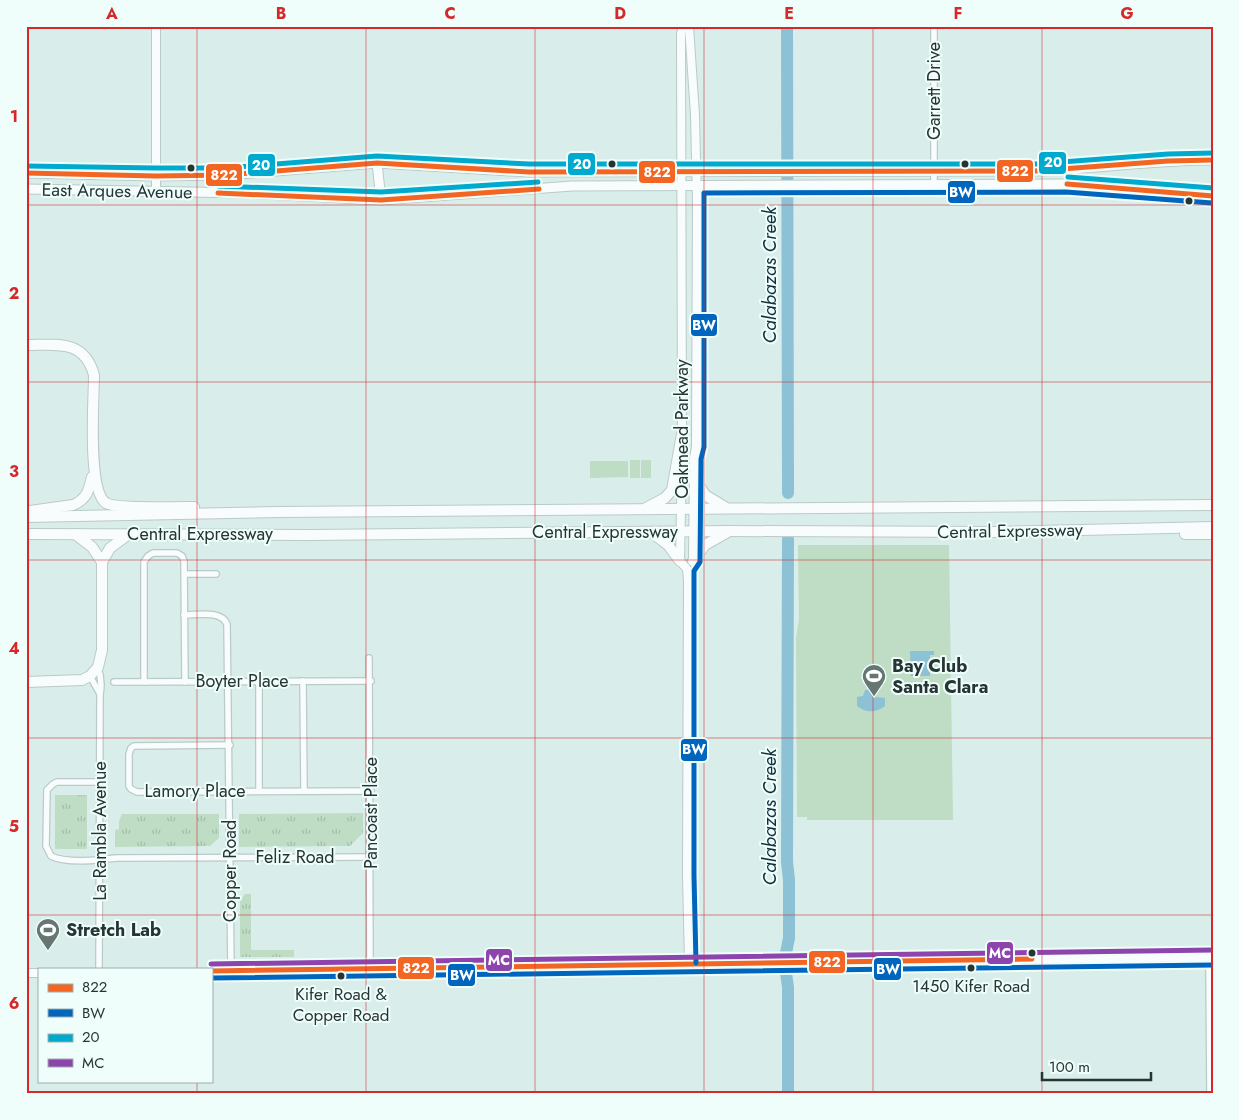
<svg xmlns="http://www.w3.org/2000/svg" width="1239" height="1120" viewBox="0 0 1239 1120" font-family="Jost,sans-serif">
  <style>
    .grass { fill: #bfdcc5 }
    .park { fill: url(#park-tufts) }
    .water { fill: #8dc1d5 }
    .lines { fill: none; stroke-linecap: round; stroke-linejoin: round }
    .river { stroke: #8dc1d5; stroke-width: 12 }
    .street-casing { stroke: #bacac7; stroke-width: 8 }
    .secondary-casing { stroke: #bacac7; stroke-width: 10 }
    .primary-casing { stroke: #bacac7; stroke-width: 11 }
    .highway-casing { stroke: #bacac7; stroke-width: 12 }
    .street { stroke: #f9fcfc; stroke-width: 5.5 }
    .secondary { stroke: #f9fcfc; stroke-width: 8 }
    .primary { stroke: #f9fcfc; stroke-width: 9 }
    .highway { stroke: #f9fcfc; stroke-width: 10 }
    .bus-1-casing { stroke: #effefb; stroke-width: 9 }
    .bus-2-casing { stroke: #effefb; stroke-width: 9 }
    .bus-3-casing { stroke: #effefb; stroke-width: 9 }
    .bus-4-casing { stroke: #effefb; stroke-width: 9 }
    .bus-1 { stroke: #f26522; stroke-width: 5 }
    .bus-2 { stroke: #0065bd; stroke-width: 5 }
    .bus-3 { stroke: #00a9ce; stroke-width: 5 }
    .bus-4 { stroke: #8e44ad; stroke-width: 5 }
    .grid { fill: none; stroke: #d62828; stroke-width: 1; stroke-opacity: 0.55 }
    .bus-dot { fill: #263533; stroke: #effefb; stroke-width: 2 }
    .labels { text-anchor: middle; stroke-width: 4; stroke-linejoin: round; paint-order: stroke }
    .bus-label { font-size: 17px; fill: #263533; stroke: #effefb }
    .street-label { font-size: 18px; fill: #263533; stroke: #effefb }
    .poi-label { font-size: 18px; font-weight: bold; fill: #263533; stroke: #effefb; text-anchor: start }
    .water-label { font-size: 19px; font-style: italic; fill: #102f3c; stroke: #effefb }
    .line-badge { stroke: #effefb; stroke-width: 2 }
    .badge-label { font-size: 14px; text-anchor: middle; font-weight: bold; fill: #fff }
    .neatline { fill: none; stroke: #d62828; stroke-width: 2 }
    .grid-label { font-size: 16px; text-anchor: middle; font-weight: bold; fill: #d62828 }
  </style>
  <defs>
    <pattern id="park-tufts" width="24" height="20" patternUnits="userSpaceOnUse" patternTransform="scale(1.25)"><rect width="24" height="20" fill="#bfdcc5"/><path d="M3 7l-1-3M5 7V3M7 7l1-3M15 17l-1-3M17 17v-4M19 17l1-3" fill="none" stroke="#a4bdaa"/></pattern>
  </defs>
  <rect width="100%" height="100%" fill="#d9eeea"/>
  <g class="grass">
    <rect x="630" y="460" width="10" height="18"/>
    <rect x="641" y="460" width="10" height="18"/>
    <path d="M590,461H628V477L590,478Z"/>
    <path d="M798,545H949L953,820H807V817H797L796,638L799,619Z"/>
  </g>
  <g class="park">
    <rect x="898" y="715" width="19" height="14"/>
    <rect x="55" y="795" width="32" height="54"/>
    <path d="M363,813V833L350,846L239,847V814Z"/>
    <path d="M122,814H219V838L210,846L115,847V830L119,829V821Z"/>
    <path d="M245,894H251V950H294V957H240V900Z"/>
  </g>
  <g class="water">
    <path d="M910,651H934V655H930V676H911Z"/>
    <path d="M865,690H874L875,697L885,698V706C876,713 866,713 857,706V697L863,696Z"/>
  </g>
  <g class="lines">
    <g class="river">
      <path d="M787,26L788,493"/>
      <path d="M788,539L787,862L789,880V938L786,953V973L788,987V1094"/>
    </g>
    <g class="street-casing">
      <g id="street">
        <path d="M934,26V185"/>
        <path d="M185,574H216"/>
        <path d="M184,615C198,615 221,610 227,624L231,971"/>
        <path d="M369,658L370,968"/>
        <path d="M98,667C101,676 102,684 100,694L99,969"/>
        <path d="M90,676L100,694"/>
        <path d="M303,681L304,791"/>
        <path d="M114,682L371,681"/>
        <path d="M144,682V562L148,556L153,553H177L182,556L184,561L185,682"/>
        <path d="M230,745L134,746L131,748L129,754V786L131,789L137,792L371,791"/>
        <path d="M99,782H57L53,784L47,790L46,846L51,856C67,864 100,860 117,858L371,857"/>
        <path d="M259,791V681"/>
        <path d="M1210,1094L1209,968L1210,957"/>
      </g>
    </g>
    <g class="secondary-casing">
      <g id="secondary">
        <path d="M689,26L695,115L697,202L696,447L694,458L693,561"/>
        <path d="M156,192V26"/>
        <path d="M682,439L681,34L683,26"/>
        <path d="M682,453L680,561L687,569L688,581L687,876L689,963"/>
        <path d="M211,971L1213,957"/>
        <path d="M26,973H39"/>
      </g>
    </g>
    <g class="primary-casing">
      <g id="primary">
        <path d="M377,163L381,200"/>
        <path d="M26,173L156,176L226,175L377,163L529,172L1035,171C1094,169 1153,160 1213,160"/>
        <path d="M26,189L245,193L381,200L572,186L1066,184L1213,196"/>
      </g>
    </g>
    <g class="highway-casing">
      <g id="highway">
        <path d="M26,345C57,345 84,339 94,375C94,398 87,491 106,503C115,509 179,507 194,507"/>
        <path d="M694,477L705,495L725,507"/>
        <path d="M646,508L665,498L672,490L682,434"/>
        <path d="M30,511L73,505C87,499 89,490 92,477"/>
        <path d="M26,517L278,512L1213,505"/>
        <path d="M651,532L668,545L680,561"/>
        <path d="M26,534L309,535L729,531L996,532L1213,527"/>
        <path d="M75,534L92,547L102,562"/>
        <path d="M1185,534H1213"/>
        <path d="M693,561L705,545L728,532"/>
        <path d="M102,562L110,548L129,534"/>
        <path d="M26,682L82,680L90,676L98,667L102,650V562"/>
      </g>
    </g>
    <use href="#street" class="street"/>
    <use href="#secondary" class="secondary"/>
    <use href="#primary" class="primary"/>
    <use href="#highway" class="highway"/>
    <g class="bus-1-casing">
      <g id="bus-1">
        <path d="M26,173L156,176L226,175L377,163L529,172L1035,171L1168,161L1213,160"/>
        <path d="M1067,184L1213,196"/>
        <path d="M218,193L381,200L539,189"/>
        <path d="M211,971L1032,959"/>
      </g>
    </g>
    <g class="bus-2-casing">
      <g id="bus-2">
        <path d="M696,963L694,876V571L700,562L701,459L704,447V193L1066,192L1212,203"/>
        <path d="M211,978L1213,965"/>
      </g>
    </g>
    <g class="bus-3-casing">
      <g id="bus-3">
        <path d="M26,166L156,168H226L377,156L529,164H1035L1168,154L1213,153"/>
        <path d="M1068,177L1213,188"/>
        <path d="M218,186L381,192L538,182"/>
      </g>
    </g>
    <g class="bus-4-casing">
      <path id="bus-4" d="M211,964L1213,950"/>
    </g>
    <use href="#bus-1" class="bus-1"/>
    <use href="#bus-2" class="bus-2"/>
    <use href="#bus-3" class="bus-3"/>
    <use href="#bus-4" class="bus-4"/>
  </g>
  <path class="grid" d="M197,26V969M366,26V1094M535,26V1094M704,26V1094M873,26V1094M1042,26V1094M26,205H1213M26,382H1213M26,560H1213M26,738H1213M26,915H1213M197,1081V1094"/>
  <defs>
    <g id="stadium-pin" transform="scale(1.25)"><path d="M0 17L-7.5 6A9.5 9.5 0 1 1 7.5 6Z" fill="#657673" stroke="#effefb"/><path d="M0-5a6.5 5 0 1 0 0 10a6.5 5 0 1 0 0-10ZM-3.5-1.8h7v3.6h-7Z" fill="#fff"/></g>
  </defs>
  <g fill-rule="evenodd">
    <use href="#stadium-pin" x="874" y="676"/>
    <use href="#stadium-pin" x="48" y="930"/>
  </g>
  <g class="bus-dot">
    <circle cx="612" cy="164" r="4.5"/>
    <circle cx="965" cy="164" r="4.5"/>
    <circle cx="191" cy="168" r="4.5"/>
    <circle cx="1189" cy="201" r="4.5"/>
    <circle cx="1032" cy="953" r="4.5"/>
    <circle cx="971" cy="968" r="4.5"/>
    <circle cx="341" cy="976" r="4.5"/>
  </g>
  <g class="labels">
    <g class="bus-label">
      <text x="971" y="992">1450 Kifer Road</text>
      <text x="341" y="1000">Kifer Road &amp;<tspan x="341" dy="21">Copper Road</tspan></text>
    </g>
    <g class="street-label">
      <text transform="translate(934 91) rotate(-90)" y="6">Garrett Drive</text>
      <text transform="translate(117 191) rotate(1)" y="6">East Arques Avenue</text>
      <text transform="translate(682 429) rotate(-90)" y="6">Oakmead Parkway</text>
      <text transform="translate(1010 531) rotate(-1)" y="6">Central Expressway</text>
      <text x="605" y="538">Central Expressway</text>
      <text x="200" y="540">Central Expressway</text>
      <text x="242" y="687">Boyter Place</text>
      <text x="195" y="797">Lamory Place</text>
      <text transform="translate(371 813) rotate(-90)" y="6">Pancoast Place</text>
      <text transform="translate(100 831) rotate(-90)" y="6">La Rambla Avenue</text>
      <text x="295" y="863">Feliz Road</text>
      <text transform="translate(230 871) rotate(-90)" y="6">Copper Road</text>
    </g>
    <g class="poi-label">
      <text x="892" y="672">Bay Club<tspan x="892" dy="21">Santa Clara</tspan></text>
      <text x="66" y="936">Stretch Lab</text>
    </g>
    <g class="water-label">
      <text transform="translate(769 275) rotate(-90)" y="7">Calabazas Creek</text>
      <text transform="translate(769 817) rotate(-90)" y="7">Calabazas Creek</text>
    </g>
  </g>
  <g class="line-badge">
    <rect x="1038" y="151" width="29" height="24" rx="5" fill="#00a9ce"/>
    <rect x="567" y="152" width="29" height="24" rx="5" fill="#00a9ce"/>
    <rect x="247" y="153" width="29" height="24" rx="5" fill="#00a9ce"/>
    <rect x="996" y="159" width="38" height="24" rx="5" fill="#f26522"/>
    <rect x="638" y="160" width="38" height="24" rx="5" fill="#f26522"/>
    <rect x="205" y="163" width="38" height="24" rx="5" fill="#f26522"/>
    <rect x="947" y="180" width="29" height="24" rx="5" fill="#0065bd"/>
    <rect x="690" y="313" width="28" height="24" rx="5" fill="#0065bd"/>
    <rect x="680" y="738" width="28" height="24" rx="5" fill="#0065bd"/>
    <rect x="986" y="941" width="28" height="24" rx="5" fill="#8e44ad"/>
    <rect x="485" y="948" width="28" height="24" rx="5" fill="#8e44ad"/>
    <rect x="808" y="950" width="38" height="24" rx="5" fill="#f26522"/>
    <rect x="397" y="956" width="38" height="24" rx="5" fill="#f26522"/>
    <rect x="873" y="957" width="29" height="24" rx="5" fill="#0065bd"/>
    <rect x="447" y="963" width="29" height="24" rx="5" fill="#0065bd"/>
  </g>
  <g class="badge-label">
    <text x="1053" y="167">20</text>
    <text x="582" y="169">20</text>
    <text x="261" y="170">20</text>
    <text x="1015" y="176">822</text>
    <text x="657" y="177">822</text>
    <text x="224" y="180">822</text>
    <text x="961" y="197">BW</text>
    <text x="704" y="330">BW</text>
    <text x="694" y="754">BW</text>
    <text x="1000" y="958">MC</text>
    <text x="499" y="965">MC</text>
    <text x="827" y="967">822</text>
    <text x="416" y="973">822</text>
    <text x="888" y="974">BW</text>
    <text x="462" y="980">BW</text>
  </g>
  <rect width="1239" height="1120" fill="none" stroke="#effefb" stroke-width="55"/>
  <rect x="38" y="968" width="175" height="115" fill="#effefb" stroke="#9faeab"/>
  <rect x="48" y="984" width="25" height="8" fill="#f26522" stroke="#9faeab"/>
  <text x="82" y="992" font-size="15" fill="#263533">822</text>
  <rect x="48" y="1009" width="25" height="8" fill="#0065bd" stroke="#9faeab"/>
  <text x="82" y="1018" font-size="15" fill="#263533">BW</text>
  <rect x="48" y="1034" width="25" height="8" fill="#00a9ce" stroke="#9faeab"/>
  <text x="82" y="1042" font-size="15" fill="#263533">20</text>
  <rect x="48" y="1059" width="25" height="8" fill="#8e44ad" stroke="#9faeab"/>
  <text x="82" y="1068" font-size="15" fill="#263533">MC</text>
  <path d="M1042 1072v8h109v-8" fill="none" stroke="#263533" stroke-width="2.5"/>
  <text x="1049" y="1072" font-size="15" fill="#263533" stroke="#effefb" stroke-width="4" paint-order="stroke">100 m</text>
  <rect x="28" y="28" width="1184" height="1064" class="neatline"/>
  <g class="grid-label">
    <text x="112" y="19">A</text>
    <text x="281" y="19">B</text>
    <text x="450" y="19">C</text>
    <text x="620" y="19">D</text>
    <text x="789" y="19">E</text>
    <text x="958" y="19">F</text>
    <text x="1127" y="19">G</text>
    <text x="14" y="122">1</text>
    <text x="14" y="299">2</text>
    <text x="14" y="477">3</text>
    <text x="14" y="654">4</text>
    <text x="14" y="832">5</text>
    <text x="14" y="1009">6</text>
  </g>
</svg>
